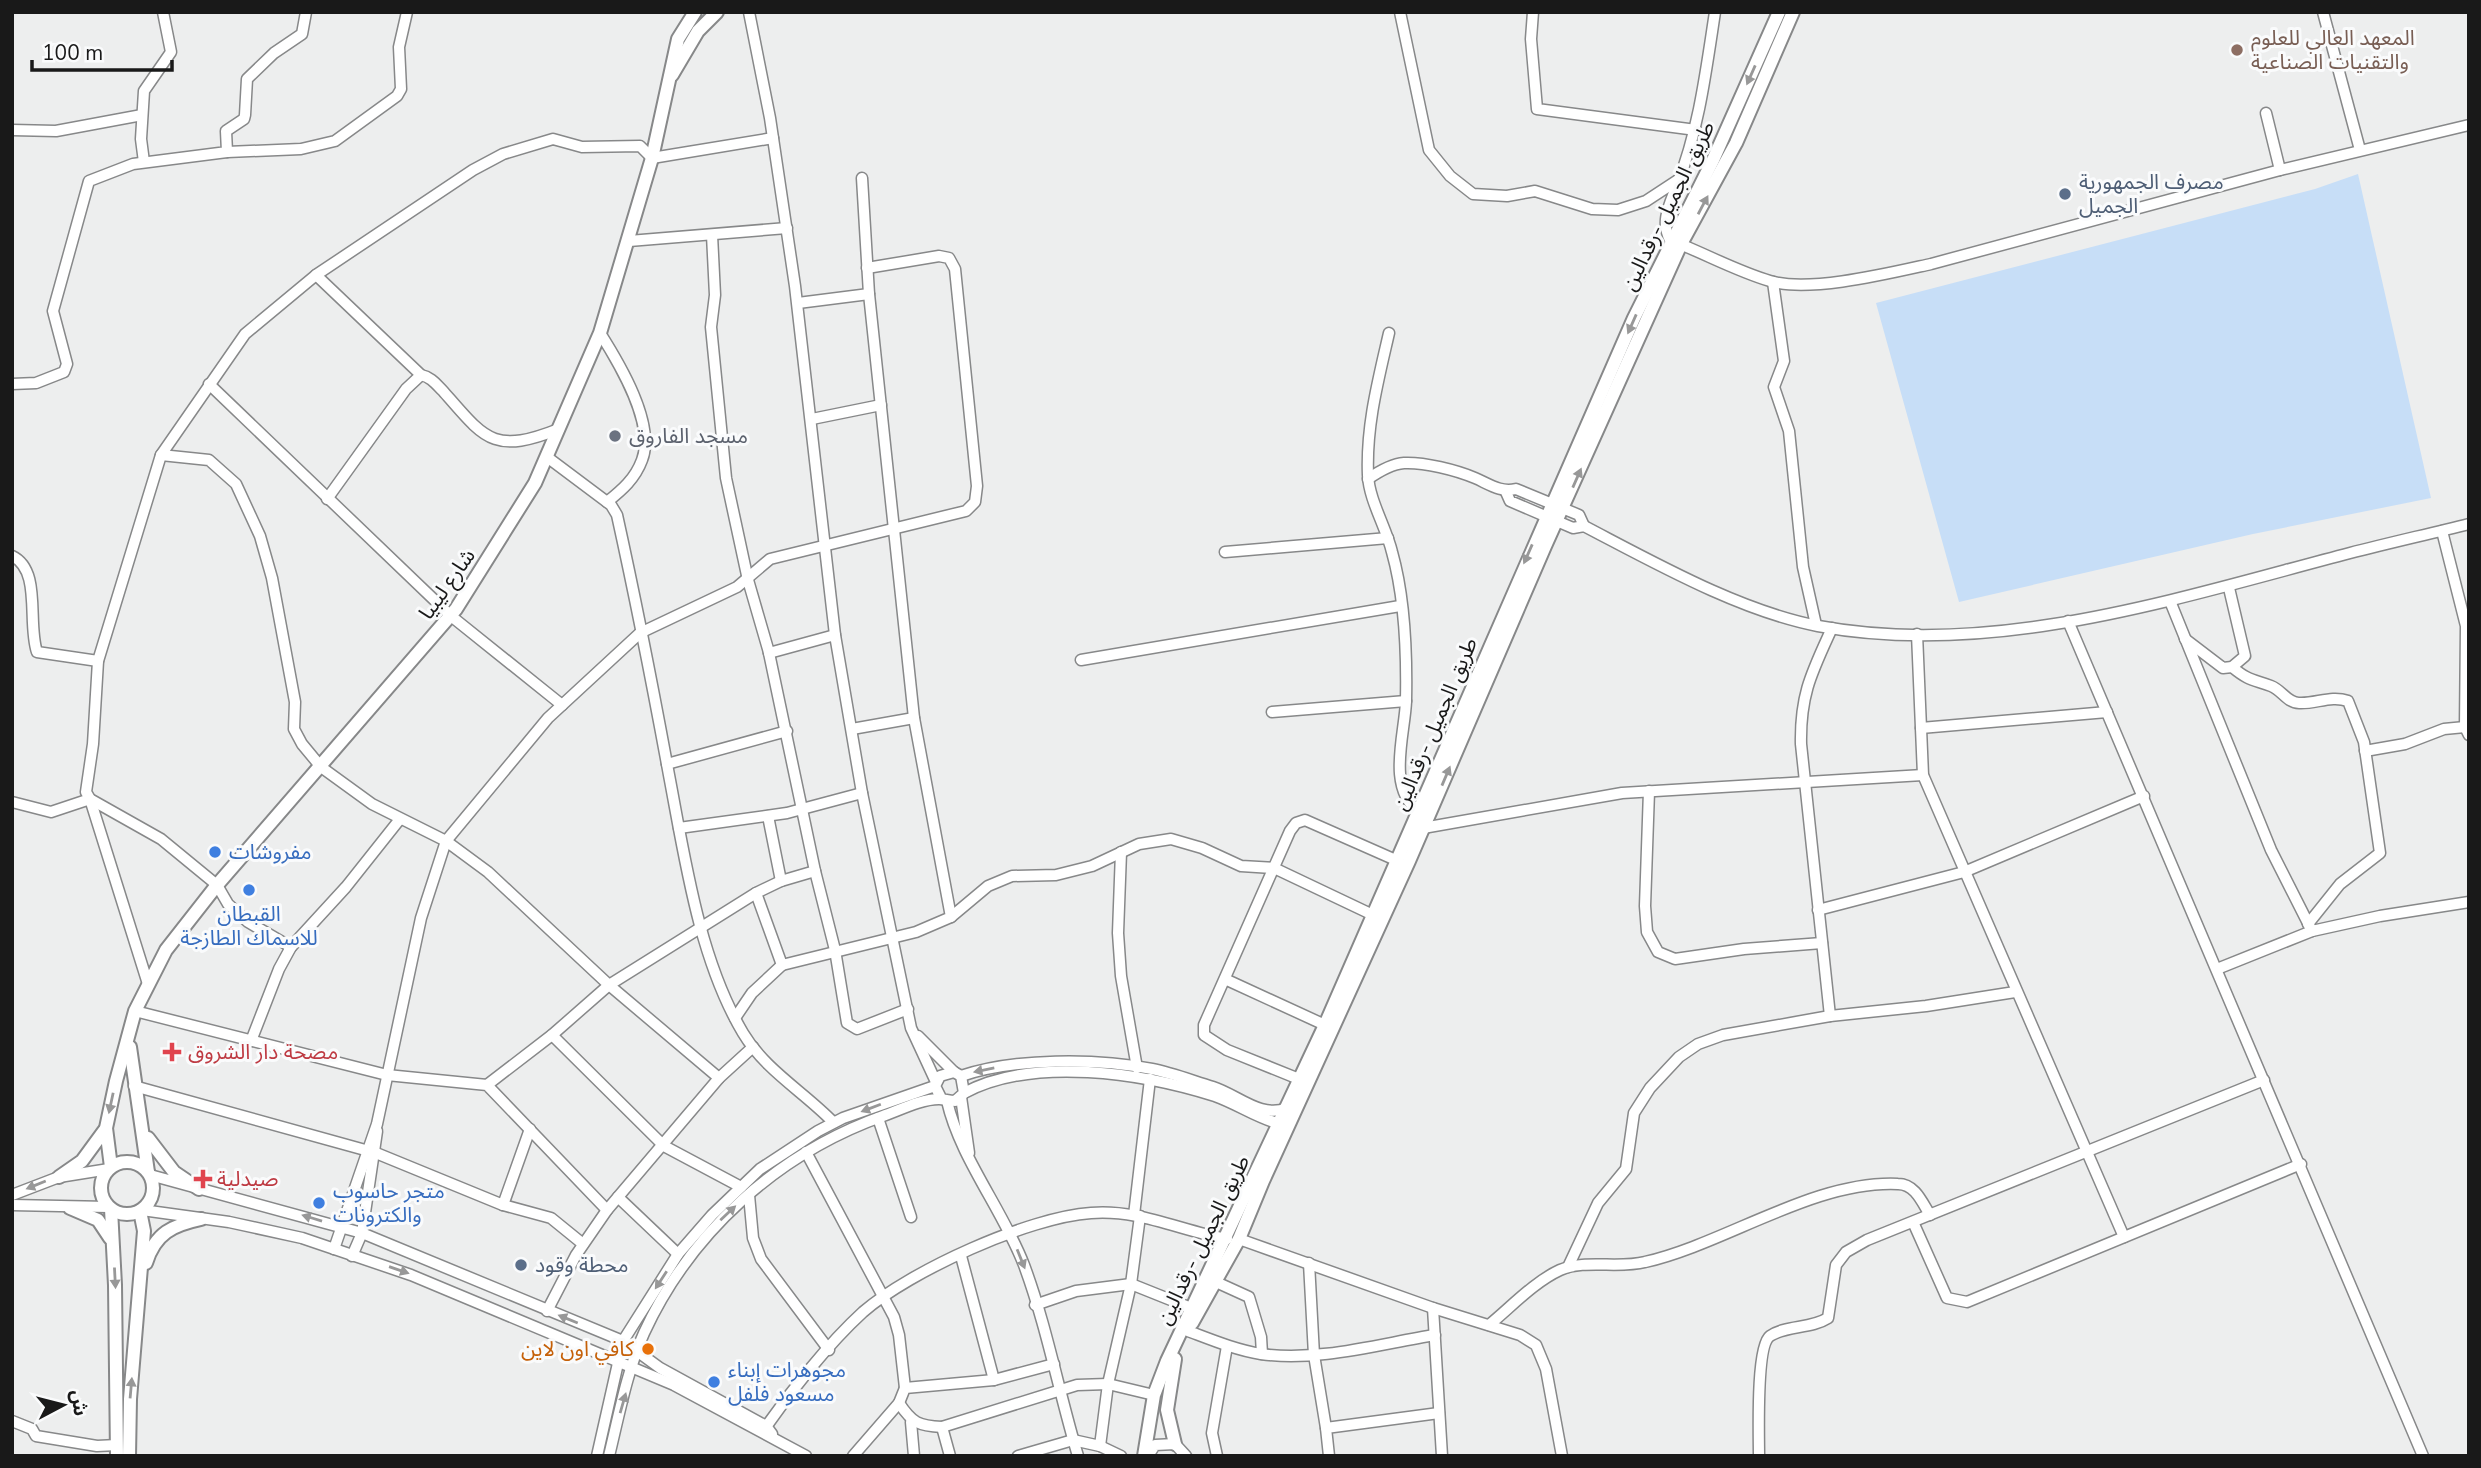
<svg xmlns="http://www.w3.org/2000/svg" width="2481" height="1468" viewBox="0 0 2481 1468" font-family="'Nunito Sans','Noto Sans Arabic',sans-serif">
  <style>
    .green { fill: #c7def7 }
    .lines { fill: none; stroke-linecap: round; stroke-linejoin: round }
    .minor-casing { stroke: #878889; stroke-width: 13 }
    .major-casing { stroke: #878889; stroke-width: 16 }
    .minor { stroke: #fff; stroke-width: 10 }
    .major { stroke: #fff; stroke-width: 12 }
    .oneway { fill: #989898 }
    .education-dot { fill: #8d6e63; stroke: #fafbfc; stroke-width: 2.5 }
    .service-dot { fill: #5c6f8a; stroke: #fafbfc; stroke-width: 2.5 }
    .worship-dot { fill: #6b7280; stroke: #fafbfc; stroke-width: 2.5 }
    .shop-dot { fill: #3f7fe0; stroke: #fafbfc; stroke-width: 2.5 }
    .health-dot { fill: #e0444e; stroke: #fafbfc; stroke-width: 2.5 }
    .food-dot { fill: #e8710a; stroke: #fafbfc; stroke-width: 2.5 }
    .labels { text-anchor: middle; stroke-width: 6; stroke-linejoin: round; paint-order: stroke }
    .education-label { font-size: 21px; fill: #785e54; stroke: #fafbfc; text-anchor: start }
    .service-label { font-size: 21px; fill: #4e5e75; stroke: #fafbfc; text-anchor: start }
    .street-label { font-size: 21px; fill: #191919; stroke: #fafbfc }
    .worship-label { font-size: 21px; fill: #5b616d; stroke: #fafbfc; text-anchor: start }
    .shop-label { font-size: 21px; fill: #366cbe; stroke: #fafbfc; text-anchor: start }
    .health-label { font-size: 21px; fill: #be3a42; stroke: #fafbfc; text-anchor: start }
    .food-label { font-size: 21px; fill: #c56008; stroke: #fafbfc; text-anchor: end }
  </style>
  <rect width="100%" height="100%" fill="#edeeee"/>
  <path class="green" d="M2358,174L2431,498L2253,534L1959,602L1876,303L2315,189Z"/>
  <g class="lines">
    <g class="minor-casing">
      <g id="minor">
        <path d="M749,12L770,118L795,286L835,635L862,793L911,1028L936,1082"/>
        <path d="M1400,12L1429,150L1450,176L1473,194L1507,196L1535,191L1592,209L1618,210L1646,201L1678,180"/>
        <path d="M1533,12L1531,39L1537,109L1696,130"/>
        <path d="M1715,12C1706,71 1699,129 1677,185C1670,204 1660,221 1670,240C1704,253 1736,271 1770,281C1809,293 1890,273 1931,264L2280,170L2469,125"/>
        <path d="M2323,12L2360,150"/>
        <path d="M2266,113L2280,170"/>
        <path d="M12,130L56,131L142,115"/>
        <path d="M227,152L301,149L335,141L397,96L401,89L399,47L407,12"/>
        <path d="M144,162L141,139L144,91L171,52L163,12"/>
        <path d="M712,235L715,295L711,327L726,478L748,580L768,649L769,653L835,635"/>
        <path d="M629,241L787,228"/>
        <path d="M316,275L421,375C431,377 436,384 443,391C485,439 493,455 559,429"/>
        <path d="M1773,282L1784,361L1774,387L1789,431L1803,567L1816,625"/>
        <path d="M798,303L869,294"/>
        <path d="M600,333C619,363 656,424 642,460C635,479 622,490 607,502"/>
        <path d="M1389,333C1378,381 1366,426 1368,475C1369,500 1386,527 1392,552C1405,598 1407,653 1406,701C1405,734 1386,788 1419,812"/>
        <path d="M12,384L36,383L64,372L67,364L53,311L89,181L133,164L227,152L226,131L244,119L245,115L247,79L274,53L302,34L306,12"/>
        <path d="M209,384L451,616L562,705"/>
        <path d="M812,419L881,405"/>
        <path d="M161,455L209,460L236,484L260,536L272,578L295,702L294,729L302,744L321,767L372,804L446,841L488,872L609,985L719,1078"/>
        <path d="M547,457L611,505L617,515C636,601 653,688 669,775C685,859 699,959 743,1033C765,1070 804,1092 833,1122"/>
        <path d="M1368,479C1378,472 1391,464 1404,463C1424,462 1456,470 1475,478C1489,484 1501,493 1516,489L1579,515L1584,526"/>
        <path d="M1506,492L1510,501L1573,528L1584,526C1655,563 1740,611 1818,626C1995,659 2181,597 2350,553C2389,543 2429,534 2469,524"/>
        <path d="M327,499L406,389L421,375"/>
        <path d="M2442,531L2466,626L2465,727L2469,735"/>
        <path d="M1225,552L1388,538"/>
        <path d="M12,556C42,570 27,623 37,652L98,661"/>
        <path d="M2170,601L2271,850L2312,931"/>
        <path d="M2068,621L2423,1456"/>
        <path d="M1917,634L1923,775L2124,1237"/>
        <path d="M2185,639L2223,668L2232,667L2245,656L2229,588"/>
        <path d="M1081,660L1400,606"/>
        <path d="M2232,667C2249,681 2252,679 2271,686C2282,690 2287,703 2299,703C2316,704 2331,695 2348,701L2364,742L2380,853L2340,884L2308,924"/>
        <path d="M1272,712L1406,701"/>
        <path d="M1921,728L2107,712"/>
        <path d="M852,729L914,718"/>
        <path d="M2365,751L2405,744L2444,729L2465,727"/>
        <path d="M667,764L787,731"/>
        <path d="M1649,791L1645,906L1647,932L1658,952L1675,959L1744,949L1822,943"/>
        <path d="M12,802L51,812L90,799L148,984"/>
        <path d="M768,816L781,881"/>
        <path d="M679,828L787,813L862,793"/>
        <path d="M1423,828L1622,793L1923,775"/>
        <path d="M1121,852L1118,933L1121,976L1137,1068"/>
        <path d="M815,871L835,950L847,1023L857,1029L908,1009"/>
        <path d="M756,893L782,965L916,932L951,917L914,718L869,294L862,178"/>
        <path d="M1818,910L1964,872L2144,796"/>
        <path d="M951,917L988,886L1012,876L1056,875L1092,866L1139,844L1171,839L1202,848L1241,866L1274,868L1373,915"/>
        <path d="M291,947L248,922L228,904L217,885L161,839L90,799L86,792L93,744L98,661L161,455L245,334L316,275L473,170L503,154L553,139L582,147L640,146L652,158L773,138"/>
        <path d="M2217,969L2312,931L2380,916L2469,902"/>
        <path d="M1227,980L1325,1025"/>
        <path d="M135,1011L387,1075L487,1085L607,1210"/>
        <path d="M1830,1016L1801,744C1800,694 1812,672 1832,628"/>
        <path d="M735,1018L752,993L782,965"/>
        <path d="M552,1035L664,1146L741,1187"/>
        <path d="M918,1036L954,1072"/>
        <path d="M251,1041L279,969L291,947L346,887L400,819"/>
        <path d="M961,1076C1014,1058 1096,1058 1152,1069C1172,1073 1193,1081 1213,1087C1238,1095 1261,1119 1287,1108"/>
        <path d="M1299,1079L1227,1050L1204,1035V1025L1290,831L1296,823L1305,820L1398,861"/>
        <path d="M487,1085L552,1035L609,985L756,893L781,881L815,871L769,653"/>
        <path d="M134,1086L376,1153L503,1205L551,1218L583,1244"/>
        <path d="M964,1093C1033,1056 1142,1073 1215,1096C1238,1104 1260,1120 1284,1125"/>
        <path d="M961,1097L969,1153"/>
        <path d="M947,1101C960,1158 1003,1210 1024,1265C1047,1327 1059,1393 1078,1456"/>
        <path d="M878,1118L911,1217"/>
        <path d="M806,1152L894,1317L899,1335L905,1388"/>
        <path d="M150,1175L362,1233L623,1341L660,1368L766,1426L772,1434"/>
        <path d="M12,1195L59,1177L109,1169"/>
        <path d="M749,1195L753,1238L761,1259L829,1350"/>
        <path d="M618,1197L678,1254"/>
        <path d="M12,1205L108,1207"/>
        <path d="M503,1205L530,1129"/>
        <path d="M142,1210L229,1222L302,1238L411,1275L674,1385L806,1456"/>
        <path d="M1134,1215L1150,1079"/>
        <path d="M1913,1222L1947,1298L1967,1302L2301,1164"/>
        <path d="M1239,1239L1433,1308L1520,1335L1536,1345L1546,1369L1562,1456"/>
        <path d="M334,1249L377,1124L421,918L446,841L548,718L640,633L737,587L770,559L966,511L975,502L977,486L955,269L949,258L939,256L867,268"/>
        <path d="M352,1256L362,1233L377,1131"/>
        <path d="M961,1256L994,1380"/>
        <path d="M1309,1263L1314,1355L1326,1428"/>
        <path d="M1568,1267L1598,1203L1626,1169L1634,1113L1650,1088L1679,1057L1698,1044L1723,1035L1830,1016L1926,1006L2015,992"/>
        <path d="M1216,1282L1249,1297L1261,1337L1262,1354"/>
        <path d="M1035,1305L1076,1291L1131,1284L1191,1308"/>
        <path d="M1433,1308L1442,1456"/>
        <path d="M547,1311L576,1255L607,1210L719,1078L753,1047"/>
        <path d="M1489,1325C1511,1307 1534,1282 1560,1270C1585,1259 1618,1269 1645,1262C1725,1244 1814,1180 1898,1184C1915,1184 1922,1202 1930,1215"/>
        <path d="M1188,1331C1212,1340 1236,1350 1261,1354C1318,1362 1379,1344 1435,1335"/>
        <path d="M899,1403C912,1423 919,1426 942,1427L1077,1385L1108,1384L1154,1395"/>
        <path d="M12,1421L32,1429L36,1436L97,1446L117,1445"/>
        <path d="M911,1422L914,1456"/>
        <path d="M942,1427L950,1456"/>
        <path d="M763,1431C790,1392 828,1344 863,1312C910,1271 1029,1217 1091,1213C1139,1209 1181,1231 1227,1239"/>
        <path d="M1100,1446L1121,1456"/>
        <path d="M597,1456L623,1341L678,1254L712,1215L760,1169L818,1131L843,1118L935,1086"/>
        <path d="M609,1456C619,1415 627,1371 644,1333C691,1231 779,1153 883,1116C900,1110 921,1099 939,1099C944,1099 949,1101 955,1101L964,1093L961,1076L954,1072L940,1076L935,1086L941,1098"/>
        <path d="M853,1456L899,1403L905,1388L994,1380L1054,1364"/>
        <path d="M1018,1456L1073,1440L1100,1446L1108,1384L1131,1284L1140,1216"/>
        <path d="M1148,1456L1155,1445L1175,1444L1186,1456"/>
        <path d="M1217,1456L1212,1433L1227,1346"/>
        <path d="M1329,1456L1326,1428L1439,1413"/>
        <path d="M1759,1456C1759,1436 1756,1346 1770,1336C1786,1325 1811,1329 1828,1318L1836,1265L1846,1252L1867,1240L2264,1080"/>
      </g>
    </g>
    <g class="major-casing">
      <g id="major">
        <path d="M672,75L698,31L717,12"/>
        <path d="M130,1047L148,1172"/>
        <path d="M148,1138L174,1172L199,1189"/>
        <circle cx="127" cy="1188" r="26"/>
        <path d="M111,1167L106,1128L116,1081L135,1011L166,950L217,885L456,609L535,483L600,333L652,158L678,39L695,12"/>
        <path d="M59,1177L82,1161L104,1131"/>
        <path d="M70,1208L98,1220L110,1238"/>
        <path d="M111,1209L115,1285L117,1456"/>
        <path d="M146,1263C155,1233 173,1225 201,1219"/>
        <path d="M1192,1323L1239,1239L1263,1181L1409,861L1545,546L1681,244L1736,143L1793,12"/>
        <path d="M1175,1359L1167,1410L1175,1444"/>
        <path d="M129,1456L130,1399L144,1231L140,1211"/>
        <path d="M1144,1456L1154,1395L1167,1361L1325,1025L1634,318L1713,160L1779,12"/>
      </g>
    </g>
    <use href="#minor" class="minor"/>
    <use href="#major" class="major"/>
  </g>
  <defs><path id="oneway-solid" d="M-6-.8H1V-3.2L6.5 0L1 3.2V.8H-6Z" transform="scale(1.75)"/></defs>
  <g class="oneway">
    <use href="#oneway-solid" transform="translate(1751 75) rotate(114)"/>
    <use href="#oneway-solid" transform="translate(1703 205) rotate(-62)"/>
    <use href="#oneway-solid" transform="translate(1632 324) rotate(114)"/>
    <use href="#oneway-solid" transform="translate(1577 478) rotate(-66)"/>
    <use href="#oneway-solid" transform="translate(1528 554) rotate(114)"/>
    <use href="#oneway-solid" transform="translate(1446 776) rotate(-67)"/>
    <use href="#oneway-solid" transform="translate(984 1070) rotate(169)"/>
    <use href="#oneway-solid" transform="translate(111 1103) rotate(102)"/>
    <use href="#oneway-solid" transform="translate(871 1108) rotate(159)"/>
    <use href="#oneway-solid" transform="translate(36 1185) rotate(158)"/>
    <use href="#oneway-solid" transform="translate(728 1213) rotate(-43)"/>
    <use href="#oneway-solid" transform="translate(312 1218) rotate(-163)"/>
    <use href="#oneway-solid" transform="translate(1021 1259) rotate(68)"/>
    <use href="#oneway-solid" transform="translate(399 1270) rotate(19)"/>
    <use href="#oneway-solid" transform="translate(115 1278) rotate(87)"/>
    <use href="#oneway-solid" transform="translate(661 1280) rotate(123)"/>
    <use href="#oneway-solid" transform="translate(568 1319) rotate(-158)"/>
    <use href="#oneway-solid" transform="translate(131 1388) rotate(-85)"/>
    <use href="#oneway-solid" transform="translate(623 1403) rotate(-74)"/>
  </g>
  <circle class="education-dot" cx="2237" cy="50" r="7"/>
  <g class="service-dot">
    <circle cx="2065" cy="194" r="7"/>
    <circle cx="521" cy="1265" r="7"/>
  </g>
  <circle class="worship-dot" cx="615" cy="436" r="7"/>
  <g class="shop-dot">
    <circle cx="215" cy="852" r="7"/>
    <circle cx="249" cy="890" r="7"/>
    <circle cx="319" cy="1203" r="7"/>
    <circle cx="714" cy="1382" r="7"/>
  </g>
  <g class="health-dot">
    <path d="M168.5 1041.5h7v7h7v7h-7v7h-7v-7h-7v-7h7z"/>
    <path d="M199.5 1168.5h7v7h7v7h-7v7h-7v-7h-7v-7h7z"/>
  </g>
  <circle class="food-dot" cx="648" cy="1349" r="7"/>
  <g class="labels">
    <g class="education-label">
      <text x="2251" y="45">المعهد العالي للعلوم<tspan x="2251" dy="24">والتقنيات الصناعية</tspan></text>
    </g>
    <g class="service-label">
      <text x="2079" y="189">مصرف الجمهورية<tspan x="2079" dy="24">الجميل</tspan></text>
      <text x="535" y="1272">محطة وقود</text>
    </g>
    <g class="street-label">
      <text transform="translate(1668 206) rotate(-64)" y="7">طريق الجميل -رقدالين</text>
      <text transform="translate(447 584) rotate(-55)" y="7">شارع ليبيا</text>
      <text transform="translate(1435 724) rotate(-67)" y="7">طريق الجميل -رقدالين</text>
      <text transform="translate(1203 1240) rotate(-64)" y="7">طريق الجميل -رقدالين</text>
    </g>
    <g class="worship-label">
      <text x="629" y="443">مسجد الفاروق</text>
    </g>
    <g class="shop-label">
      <text x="229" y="859">مفروشات</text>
      <text x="249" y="921" text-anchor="middle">القبطان<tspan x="249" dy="24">للاسماك الطازجة</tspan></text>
      <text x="333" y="1198">متجر حاسوب<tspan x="333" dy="24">والكترونات</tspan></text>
      <text x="728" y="1377">مجوهرات إبناء<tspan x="728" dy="24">مسعود فلفل</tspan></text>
    </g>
    <g class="health-label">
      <text x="188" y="1059">مصحة دار الشروق</text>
      <text x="217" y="1186">صيدلية</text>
    </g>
    <g class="food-label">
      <text x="634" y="1356">كافي اون لاين</text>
    </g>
  </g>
  <rect width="2481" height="1468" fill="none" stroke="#191919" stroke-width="28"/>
  <g transform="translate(63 1405) rotate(83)" stroke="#fafbfc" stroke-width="5" paint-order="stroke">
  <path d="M0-5L12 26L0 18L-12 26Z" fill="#191919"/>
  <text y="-10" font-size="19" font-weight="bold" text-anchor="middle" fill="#191919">ش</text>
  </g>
  <path d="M32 60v10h140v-10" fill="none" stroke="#191919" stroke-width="3.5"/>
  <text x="42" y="60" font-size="21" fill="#191919" stroke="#fafbfc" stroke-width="5" paint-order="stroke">100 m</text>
</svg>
